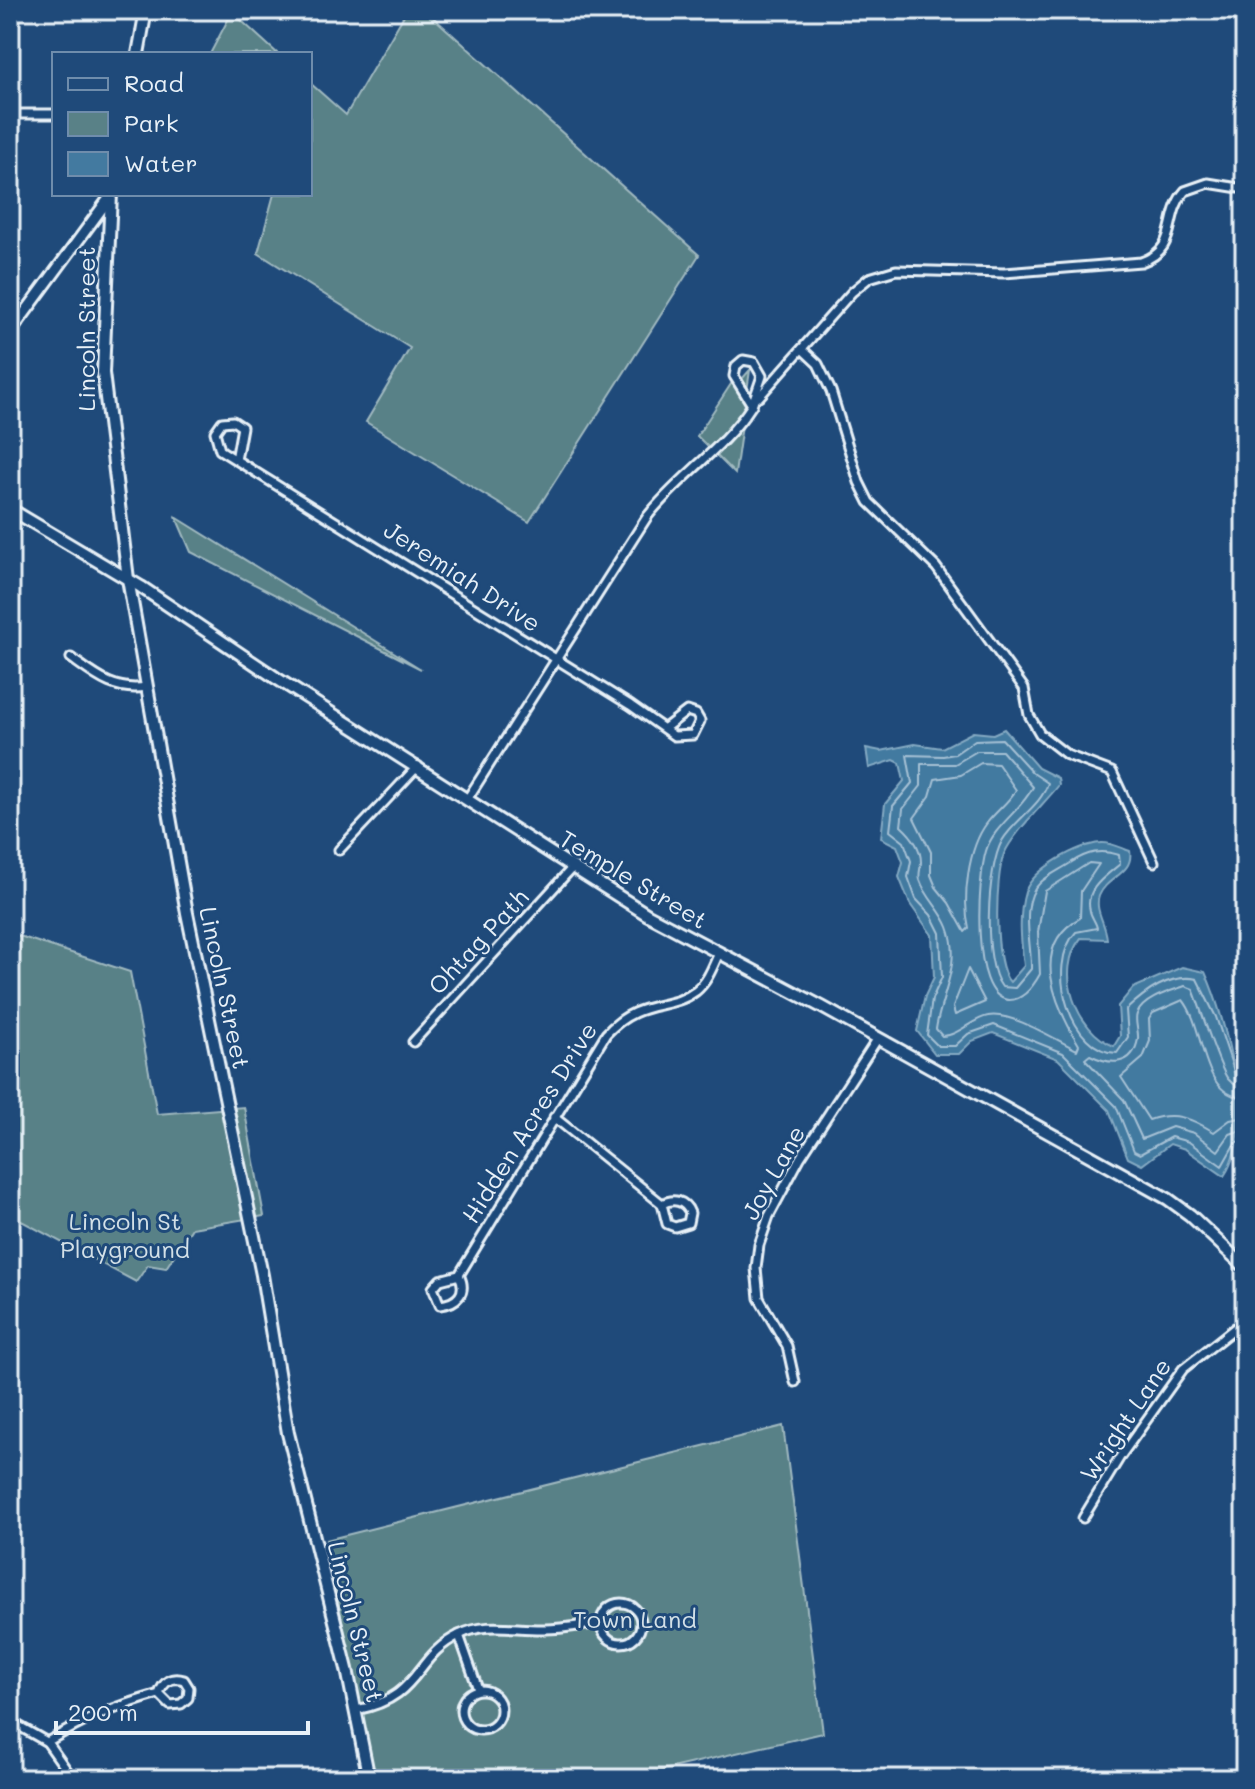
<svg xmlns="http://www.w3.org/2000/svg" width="1255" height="1789" viewBox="0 0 1255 1789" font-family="Mali,sans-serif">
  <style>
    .green { fill: #598187; stroke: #a0b9c0; stroke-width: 2 }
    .water { fill: #437aa0; stroke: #85aac3; stroke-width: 2 }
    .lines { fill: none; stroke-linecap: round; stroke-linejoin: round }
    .shore { stroke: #a6c1d5; stroke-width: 2 }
    .minor-casing { stroke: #e8f1f8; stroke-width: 13 }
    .tertiary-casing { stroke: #e8f1f8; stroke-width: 15 }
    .secondary-casing { stroke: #e8f1f8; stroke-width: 16 }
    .minor { stroke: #1f4a7a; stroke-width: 7 }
    .tertiary { stroke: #1f4a7a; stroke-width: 9 }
    .secondary { stroke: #1f4a7a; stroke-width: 10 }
    .labels { text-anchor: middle; stroke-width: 6; stroke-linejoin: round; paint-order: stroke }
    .street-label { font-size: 24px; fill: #e8f1f8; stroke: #1f4a7a }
    .park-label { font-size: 24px; fill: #d3e0e7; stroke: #1f4a7a }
  </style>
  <rect width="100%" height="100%" fill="#1f4a7a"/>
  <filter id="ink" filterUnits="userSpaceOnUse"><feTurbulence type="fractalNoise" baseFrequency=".0125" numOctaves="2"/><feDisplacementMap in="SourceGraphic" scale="16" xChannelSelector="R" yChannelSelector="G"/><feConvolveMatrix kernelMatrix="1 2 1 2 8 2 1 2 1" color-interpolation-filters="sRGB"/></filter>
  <g filter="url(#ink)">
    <g class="green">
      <path d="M407,10H425L699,255L529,522L366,422L410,348L258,253L274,194H310V83L346,115Z"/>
      <path d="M232,12L278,54H210Z"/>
      <path d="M750,370L735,474L697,436L731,384L742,379Z"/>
      <path d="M176,517L421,669L191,552Z"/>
      <path d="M10,933L130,972L157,1114L244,1107L264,1216L192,1228L166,1268L148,1265L136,1282L10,1215Z"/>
      <path d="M783,1426L823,1733L624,1779H374L326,1540Z"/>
    </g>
    <path class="water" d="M1004,729L1038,768L1058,778L1059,785C1044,804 1014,832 1004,854C995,877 993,965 1010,982L1024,966C1021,942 1018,916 1025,892C1033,869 1077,845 1101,843C1110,842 1121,848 1130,851C1134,874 1106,877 1099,896C1094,910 1106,924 1107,939L1081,938C1054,971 1076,1031 1114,1046L1120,1036L1118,1006L1133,988L1182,967L1205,972C1227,1021 1255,1132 1224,1176L1185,1149L1170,1144L1142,1165L1128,1158L1109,1110L1058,1059L993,1033L972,1041L959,1054H935L917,1031L925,996L934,977L932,935L910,904L899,877L903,862L897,846L881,838L885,804L904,781L900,763L894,760L869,768L866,748L881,751L915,744L942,748L973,732L993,734Z"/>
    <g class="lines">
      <g class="shore">
        <path d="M977,751H1002L1033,787C1021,811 994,825 986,851C978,877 970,996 1008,1000C1023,1001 1034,985 1040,974L1038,932L1045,891L1089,863L1099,864L1081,891L1080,918C1028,946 1056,1007 1079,1045L1077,1050C1056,1040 1011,1011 988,1016C972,1019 958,1036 942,1036L936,1029C941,995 962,963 948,927C941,909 926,898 920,880C918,873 921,869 921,862C921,847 911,835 901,826L903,809L921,786V764H955Z"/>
        <path d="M981,763L998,764L1016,790C1009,802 996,811 987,823C968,848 962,898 969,928L965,932L949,903L936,887L931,875V852L914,818L930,796L935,779L961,775Z"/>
        <path d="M968,969L985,1002L955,1015L953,1007Z"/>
        <path d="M1245,1076L1234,1071L1216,1017L1197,979C1170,973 1145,992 1126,1010L1128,1037L1117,1053C1071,1053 1044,967 1076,932L1097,928C1096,922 1091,917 1090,911C1084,889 1106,876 1120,864L1119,855C1100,849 1088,852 1072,862C1062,869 1048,875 1040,883C1019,902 1032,945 1031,969L1015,988L1002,987C982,962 987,868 1002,841C1014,820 1041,806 1048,783L1033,773L1002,739L975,740L955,754L943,756L907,755L912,783L893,806L890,831L904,842L911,861L908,877L916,899L931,915L940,933L942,977L932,999L927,1035L938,1046H955L968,1034L994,1025L1063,1053L1116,1106L1134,1151L1140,1154L1171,1137L1189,1142L1222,1166L1235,1143L1245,1139"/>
        <path d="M1245,1086C1238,1086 1233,1085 1228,1079C1219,1069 1201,1008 1193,989L1185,986C1171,991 1143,998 1137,1014C1134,1021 1139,1031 1138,1039C1133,1067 1110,1065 1090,1055L1085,1059L1124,1100L1142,1139L1172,1127L1194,1133L1218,1151L1230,1134L1245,1129"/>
        <path d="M1245,1098C1199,1096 1206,1028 1183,1000L1153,1013L1149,1019L1150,1041L1143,1058L1121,1077L1149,1120C1174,1111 1191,1118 1214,1132L1230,1120L1245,1117"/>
      </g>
      <g class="minor-casing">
        <g id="minor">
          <path d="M10,114H54"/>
          <path d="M802,349L818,364L831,391L859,482L869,502L936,567L1024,688L1029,715L1040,734L1067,755L1112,772L1154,862"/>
          <path d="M759,397L852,292L869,278L896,270L1004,273L1141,262C1180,249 1163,216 1185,191L1208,183L1245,189"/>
          <path d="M236,460L242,427L233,421L222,422L215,432L220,450L630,705L674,736L693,735L700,721L696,714L687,711L665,728"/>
          <path d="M71,658C96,676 114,692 146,687"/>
          <path d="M468,798L647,517C679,476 723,450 752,405L734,376L736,366L743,360L754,362L762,376L752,405"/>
          <path d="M339,850L418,766"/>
          <path d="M413,1042L572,868"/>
          <path d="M554,1117L662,1204C673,1198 685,1200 690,1213L688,1223L675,1227L667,1224L662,1204"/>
          <path d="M459,1275L440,1280L433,1288L440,1305C457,1303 468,1293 459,1275L606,1034C640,997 669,1012 696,991C708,981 713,966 719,953"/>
          <path d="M795,1382L787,1346L759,1298L756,1268L759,1245L769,1216L800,1158L878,1038"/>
          <path d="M1083,1518L1120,1457L1183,1369L1245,1320"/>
          <circle cx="621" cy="1623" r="20"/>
          <path d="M459,1635L478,1689"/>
          <circle cx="481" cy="1710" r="20"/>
          <path d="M356,1710C422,1698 413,1657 459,1635C487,1621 514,1630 545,1629C564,1629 582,1625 601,1623"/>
          <path d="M10,1721L47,1742L73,1779"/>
          <path d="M47,1742C87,1718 114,1707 159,1694L170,1705L181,1704L188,1698L189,1688L184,1680C171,1676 163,1682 159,1694"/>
        </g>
      </g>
      <g class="tertiary-casing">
        <path id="tertiary" d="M10,333L110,197"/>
      </g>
      <g class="secondary-casing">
        <g id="secondary">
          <path d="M138,54L146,10"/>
          <path d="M111,194L103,373L128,579L187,913L262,1275L288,1433L347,1669L369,1779"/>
          <path d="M10,509L141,587L276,678L648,915L822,1007L1168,1199L1190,1215L1245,1267"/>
        </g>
      </g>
      <use href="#minor" class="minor"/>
      <use href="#tertiary" class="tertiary"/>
      <use href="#secondary" class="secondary"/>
    </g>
  </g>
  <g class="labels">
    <g class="street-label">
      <text transform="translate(87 329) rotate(-90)" y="8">Lincoln Street</text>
      <text transform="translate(462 577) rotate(33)" y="8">Jeremiah Drive</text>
      <text transform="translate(633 880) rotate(31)" y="8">Temple Street</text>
      <text transform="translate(479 942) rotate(-47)" y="8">Ohtag Path</text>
      <text transform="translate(224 988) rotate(78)" y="8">Lincoln Street</text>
      <text transform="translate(530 1123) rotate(-58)" y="8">Hidden Acres Drive</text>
      <text transform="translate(774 1173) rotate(-61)" y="8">Joy Lane</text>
      <text transform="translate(1126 1420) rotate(-56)" y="8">Wright Lane</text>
      <text transform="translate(355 1622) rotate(76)" y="8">Lincoln Street</text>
    </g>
    <g class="park-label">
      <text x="125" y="1230">Lincoln St<tspan x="125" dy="28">Playground</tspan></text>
      <text x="635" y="1628">Town Land</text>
    </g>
  </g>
  <rect width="1255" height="1789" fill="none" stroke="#1f4a7a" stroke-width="40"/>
  <rect x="20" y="20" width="1215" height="1749" fill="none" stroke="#e8f1f8" stroke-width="3" filter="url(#ink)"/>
  <rect x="52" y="52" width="260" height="144" fill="#1f4a7a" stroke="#6f8dac" stroke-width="2"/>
  <rect x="68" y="78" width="40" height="12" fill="#1f4a7a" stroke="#6f8dac" stroke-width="2"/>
  <text x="124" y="92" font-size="24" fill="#e8f1f8">Road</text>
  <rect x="68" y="112" width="40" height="24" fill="#598187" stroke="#6f8dac" stroke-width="2"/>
  <text x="124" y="132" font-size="24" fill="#e8f1f8">Park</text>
  <rect x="68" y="152" width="40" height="24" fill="#437aa0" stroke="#6f8dac" stroke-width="2"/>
  <text x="124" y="172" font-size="24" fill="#e8f1f8">Water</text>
  <path d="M56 1721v12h252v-12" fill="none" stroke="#e8f1f8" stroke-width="4"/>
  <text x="68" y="1721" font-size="24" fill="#e8f1f8" stroke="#1f4a7a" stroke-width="6" paint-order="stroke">200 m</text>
</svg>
